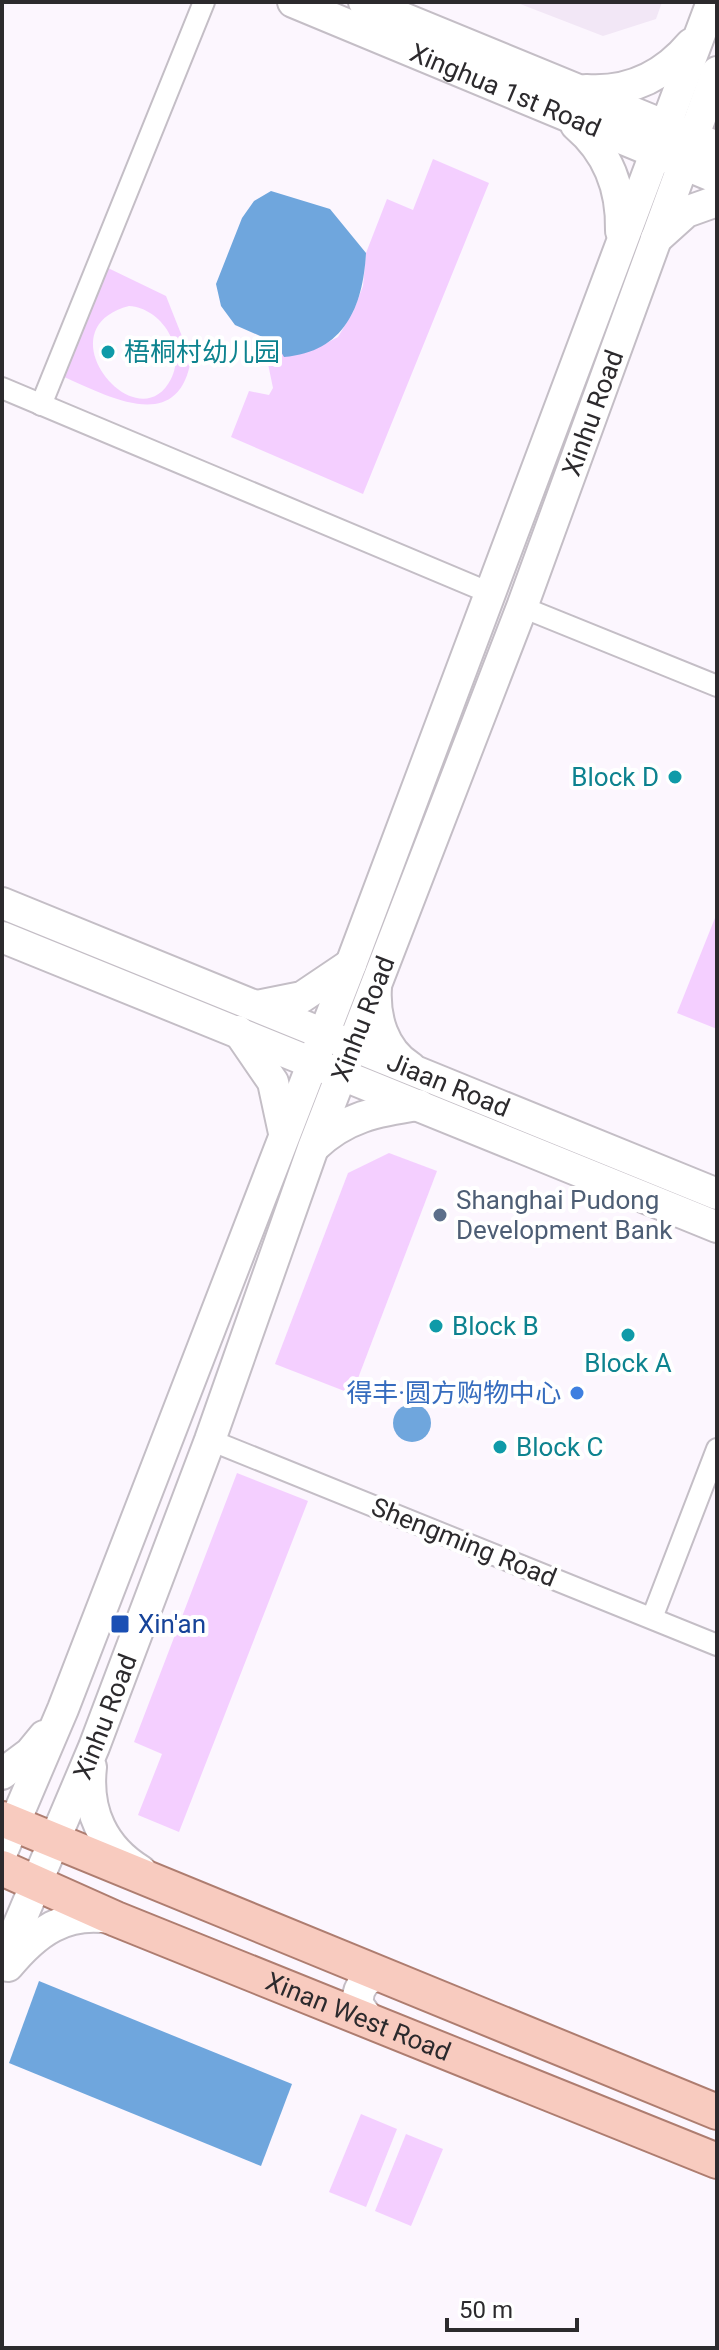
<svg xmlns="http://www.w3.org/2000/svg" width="719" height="2350" viewBox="0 0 719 2350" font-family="Roboto,'Noto Sans SC',sans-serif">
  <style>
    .built { fill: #f2e7f6 }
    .green { fill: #f4cfff; fill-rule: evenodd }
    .water { fill: #6fa6dd }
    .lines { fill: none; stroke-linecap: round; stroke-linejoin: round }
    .minor-casing { stroke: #c4bec6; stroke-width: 24 }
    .secondary-casing { stroke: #c4bec6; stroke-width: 34 }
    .primary-casing { stroke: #ae7d70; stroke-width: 38 }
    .minor { stroke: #fff; stroke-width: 20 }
    .secondary { stroke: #fff; stroke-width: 30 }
    .primary { stroke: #f8cbbf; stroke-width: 34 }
    .culture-dot { fill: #0f9aa8; stroke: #fff; stroke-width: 3 }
    .service-dot { fill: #5c6f8a; stroke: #fff; stroke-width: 3 }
    .shop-dot { fill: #3f7fe0; stroke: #fff; stroke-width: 3 }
    .transit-dot { fill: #1a4fb4; stroke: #fff; stroke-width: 3 }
    .labels { text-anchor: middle; stroke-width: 8; stroke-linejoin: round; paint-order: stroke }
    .street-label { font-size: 26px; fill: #2c2a2d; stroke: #fff }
    .culture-label { font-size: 26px; fill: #0d838f; stroke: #fff; text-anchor: start }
    .service-label { font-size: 26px; fill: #4e5e75; stroke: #fff; text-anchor: start }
    .shop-label { font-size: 26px; fill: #366cbe; stroke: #fff; text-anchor: end }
    .transit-label { font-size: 26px; fill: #164399; stroke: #fff; text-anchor: start }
  </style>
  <rect width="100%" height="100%" fill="#fcf6fe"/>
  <path class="built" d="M515,2H662L656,19L603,36Z"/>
  <g class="green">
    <path d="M433,159L489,183L363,494L231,437L249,391L269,395L273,388L266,354L276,343L315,349L338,337L353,312L363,286L366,253L387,199L413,210Z"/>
    <path d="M108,268L166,296L191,359C179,436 108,396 64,377ZM129,306C162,308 187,349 171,379C138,444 41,329 129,306Z"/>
    <path d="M717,913V1029L677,1013Z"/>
    <path d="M389,1153L437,1171L352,1394L275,1364L348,1173Z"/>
    <path d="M237,1473L308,1501L179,1832L138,1815L162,1754L134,1742Z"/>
    <path d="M361,2114L397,2129L366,2207L329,2192Z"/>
    <path d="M406,2134L443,2149L411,2226L375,2211Z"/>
  </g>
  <g class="water">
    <path d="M271,191L330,209L366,253C363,306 345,352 284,357L276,343L235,325L221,306L216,284L242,218L254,201Z"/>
    <circle cx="412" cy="1423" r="19"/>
    <path d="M39,1981L292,2084L261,2166L9,2063Z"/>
  </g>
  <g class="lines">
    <g class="minor-casing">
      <g id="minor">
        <path d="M2,388L490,593"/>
        <path d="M41,405L204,2"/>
        <path d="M522,607L717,686"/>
        <path d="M210,1440L717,1645"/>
        <path d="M652,1618L717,1449"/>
      </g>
    </g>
    <g class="secondary-casing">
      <g id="secondary">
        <path id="s1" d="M293,2L717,178"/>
        <path d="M364,2L717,147"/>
        <path d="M586,90C629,93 664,76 691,44"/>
        <path d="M576,125C608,152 622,190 621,231"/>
        <path d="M656,239L686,212L717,201"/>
        <path id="s2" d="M2,903L717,1194"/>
        <path d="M2,937L717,1227"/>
        <path d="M376,987C374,1017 383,1050 410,1067"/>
        <path d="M257,1006L302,997L351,964"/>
        <path d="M238,1031L273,1082L284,1133"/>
        <path d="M314,1147C345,1117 377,1111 419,1105"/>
        <path d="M91,1767C86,1811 103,1848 141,1871"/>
        <path d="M2,1774L30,1753L44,1736"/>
        <path d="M2,1852L63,1709L351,964L712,2"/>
        <path id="s3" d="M2,1964L94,1747L210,1440L313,1148L522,607L717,72"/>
        <path d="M8,1966C36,1932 65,1911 110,1918"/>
        <path d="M370,2021L358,2005C356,1987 367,1974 386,1975"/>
      </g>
    </g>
    <g class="primary-casing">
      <g id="primary">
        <path d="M2,1819L717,2112"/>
        <path id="s4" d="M2,1868L116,1919L717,2161"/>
      </g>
    </g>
    <use href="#minor" class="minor"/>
    <use href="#secondary" class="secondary"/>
    <use href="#primary" class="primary"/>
  </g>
  <g class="culture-dot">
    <circle cx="108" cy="352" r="8"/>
    <circle cx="675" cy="777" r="8"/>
    <circle cx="436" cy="1326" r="8"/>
    <circle cx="628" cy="1335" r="8"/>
    <circle cx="500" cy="1447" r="8"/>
  </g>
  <circle class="service-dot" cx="440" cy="1215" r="8"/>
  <circle class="shop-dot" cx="577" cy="1393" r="8"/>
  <rect class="transit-dot" x="110" y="1614" width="20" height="20" rx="4"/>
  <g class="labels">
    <g class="street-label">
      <text dy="9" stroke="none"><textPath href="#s1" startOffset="230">Xinghua 1st Road</textPath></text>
      <text dy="9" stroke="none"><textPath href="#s3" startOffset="1660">Xinhu Road</textPath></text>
      <text dy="9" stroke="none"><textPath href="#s3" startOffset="1012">Xinhu Road</textPath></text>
      <text dy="9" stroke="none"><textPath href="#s2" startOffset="482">Jiaan Road</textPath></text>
      <text transform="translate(464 1542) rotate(22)" y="9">Shengming Road</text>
      <text dy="9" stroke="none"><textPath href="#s3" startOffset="268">Xinhu Road</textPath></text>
      <text dy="9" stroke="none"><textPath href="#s4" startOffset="386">Xinan West Road</textPath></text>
    </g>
    <g class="culture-label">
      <text x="124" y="361">梧桐村幼儿园</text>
      <text x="659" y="786" text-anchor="end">Block D</text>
      <text x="452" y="1335">Block B</text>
      <text x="628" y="1372" text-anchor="middle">Block A</text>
      <text x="516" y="1456">Block C</text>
    </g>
    <g class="service-label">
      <text x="456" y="1209">Shanghai Pudong<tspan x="456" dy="30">Development Bank</tspan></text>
    </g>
    <g class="shop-label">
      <text x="561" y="1402">得丰·圆方购物中心</text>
    </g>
    <g class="transit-label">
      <text x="138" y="1633">Xin'an</text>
    </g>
  </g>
  <rect width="719" height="2350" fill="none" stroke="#2c2a2d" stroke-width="8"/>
  <path d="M447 2318v12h130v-12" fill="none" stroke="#2c2a2d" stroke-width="4"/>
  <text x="459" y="2318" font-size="24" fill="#2c2a2d" stroke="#ffffff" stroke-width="6" paint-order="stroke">50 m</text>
</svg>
